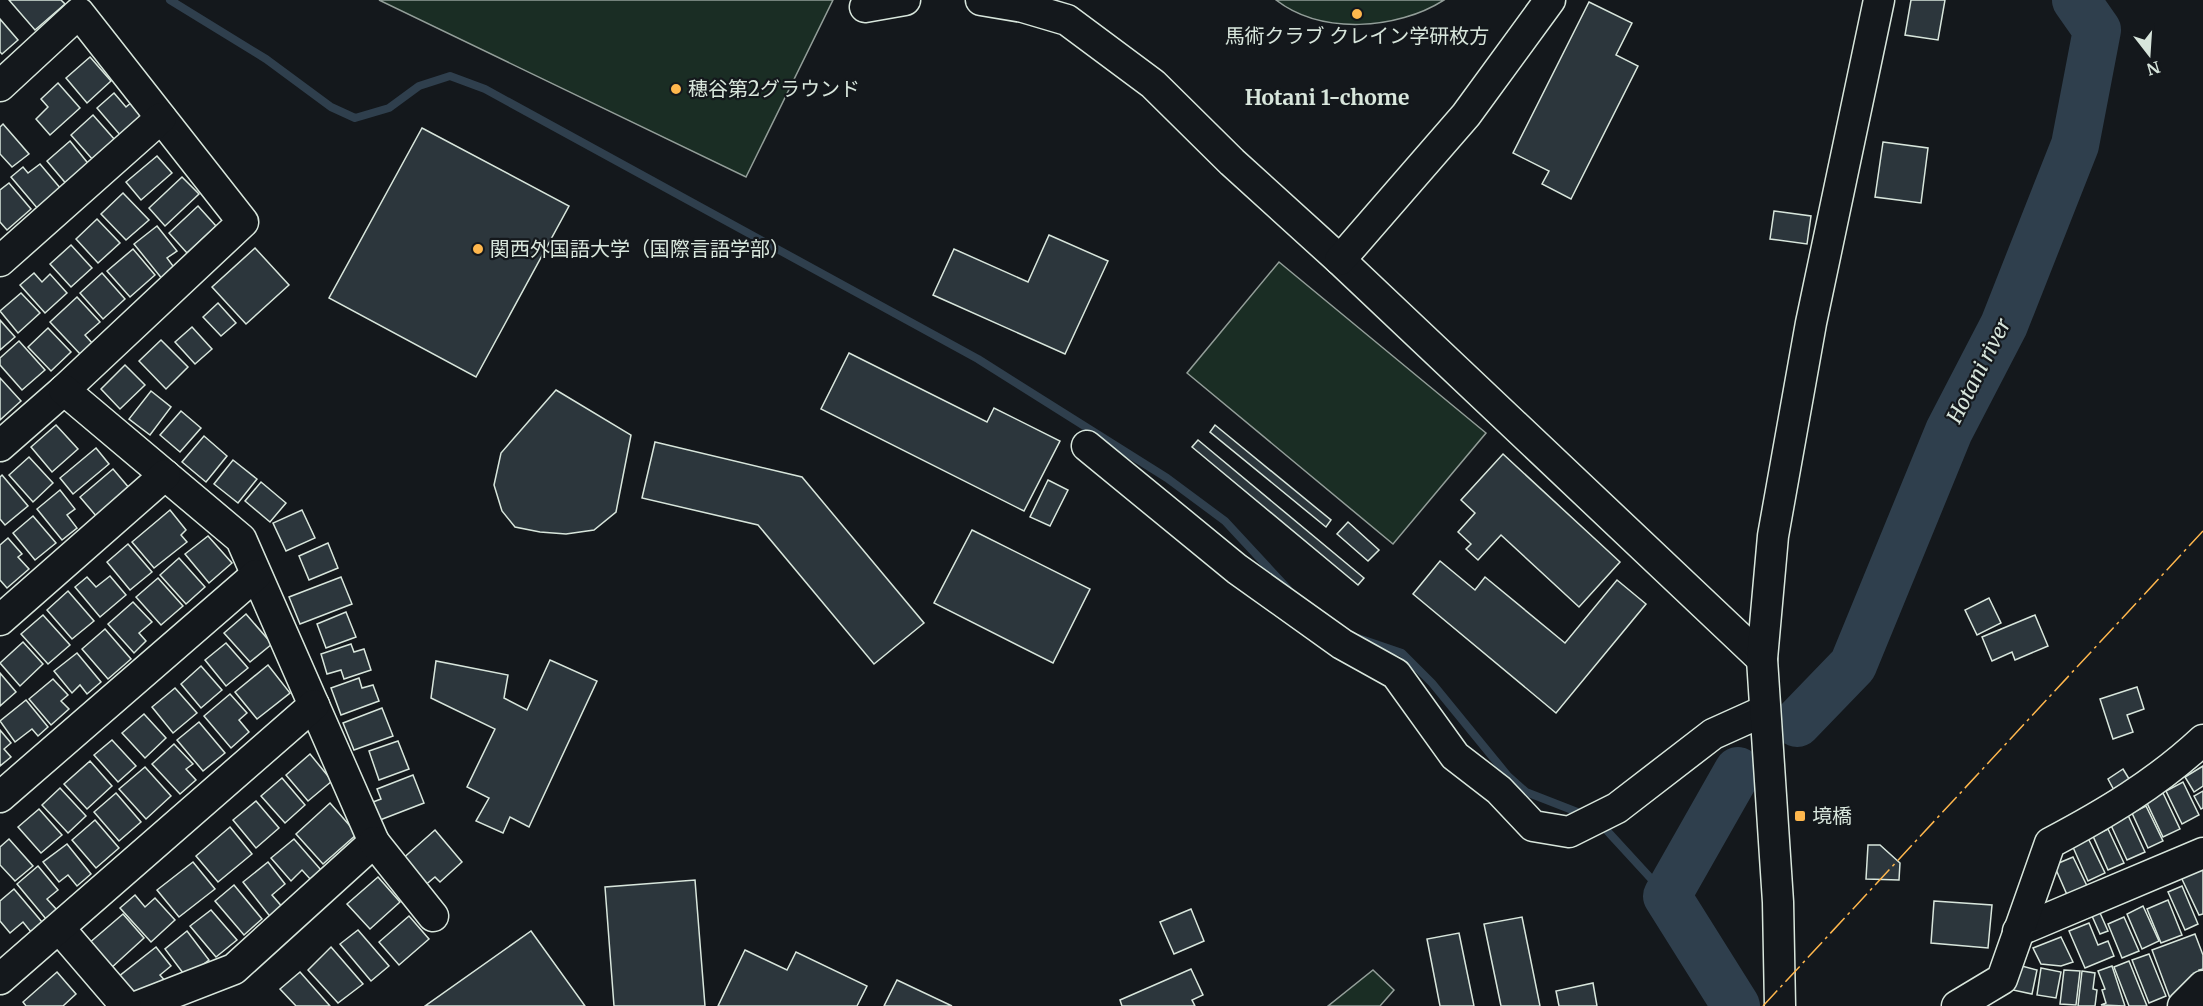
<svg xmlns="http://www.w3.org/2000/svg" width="2203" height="1006" viewBox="0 0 2203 1006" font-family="Merriweather,'Noto Sans JP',serif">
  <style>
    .green { fill: #1a2d24; stroke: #939e99; stroke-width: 1.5 }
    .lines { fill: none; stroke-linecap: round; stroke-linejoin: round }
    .stream { stroke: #2f3f4d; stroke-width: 8 }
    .river { stroke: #2f3f4d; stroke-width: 48 }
    .building { fill: #2c363c; stroke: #d8e6dc; stroke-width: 1.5 }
    .minor-casing { stroke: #d8e6dc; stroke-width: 33 }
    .minor { stroke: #14181c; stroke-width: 30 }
    .power { stroke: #ffb74d; stroke-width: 1.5; stroke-dasharray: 21 4.5 3 4.5; stroke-linecap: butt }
    .poi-dot { fill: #ffb74d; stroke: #14181c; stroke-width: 2 }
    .labels { text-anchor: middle; stroke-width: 4.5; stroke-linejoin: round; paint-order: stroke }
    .poi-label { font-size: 20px; fill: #d8e6dc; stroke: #14181c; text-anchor: start }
    .neighbourhood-label { font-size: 21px; font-weight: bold; fill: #d8e6dc; stroke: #14181c }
    .water-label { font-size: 21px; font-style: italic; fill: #d8e6dc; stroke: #14181c }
  </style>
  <rect width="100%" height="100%" fill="#14181c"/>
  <g class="green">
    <path d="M379,0H833L746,177Z"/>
    <path d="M1276,0H1444C1397,30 1321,35 1276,0Z"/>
    <path d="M1279,262L1486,433L1393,544L1187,373Z"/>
    <path d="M1373,970L1394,990L1380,1006H1328Z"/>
  </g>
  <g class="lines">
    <g class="stream">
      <path d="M170,0L266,59L331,107L355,118L389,108L419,86L450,76L485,89L978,359L1167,478L1225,521L1288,589"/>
      <path d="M1358,638L1402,653L1432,683L1508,776L1526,792L1585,815"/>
      <path d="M1599,822L1667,896"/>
    </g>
    <g class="river">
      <path d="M1797,723L1853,665L1949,431L2004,325L2075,145L2097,30L2076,0"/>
      <path d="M1736,1006L1667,896L1738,771"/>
    </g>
  </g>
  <g class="building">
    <path d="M9,0H61L65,4L35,30Z"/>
    <path d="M1911,0H1945L1938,40L1905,35Z"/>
    <path d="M1589,2L1632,23L1616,55L1638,66L1571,199L1542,184L1549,171L1513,153Z"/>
    <path d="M0,19L18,40L2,54L0,52Z"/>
    <path d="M90,57L111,81L87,103L66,78Z"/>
    <path d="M58,83L80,108L50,135L36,119L48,107L41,99Z"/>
    <path d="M114,93L126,107L133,101L145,115L121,136L97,108Z"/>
    <path d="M93,115L115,140L93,160L71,135Z"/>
    <path d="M3,124L29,154L12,167L0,154V127Z"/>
    <path d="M422,128L569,206L476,377L329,298Z"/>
    <path d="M70,141L91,167L68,186L47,161Z"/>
    <path d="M1883,142L1928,148L1921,203L1875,197Z"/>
    <path d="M157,156L172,173L141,200L126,182Z"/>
    <path d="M40,164L61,189L38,209L11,177L23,167L28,173Z"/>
    <path d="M182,177L199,194L165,226L149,208Z"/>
    <path d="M9,183L31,209L7,230L0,222V190Z"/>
    <path d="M123,193L149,220L126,240L101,214Z"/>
    <path d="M198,206L216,226L187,253L169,233Z"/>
    <path d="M1774,211L1811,216L1807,244L1770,239Z"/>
    <path d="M97,219L120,243L98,263L76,239Z"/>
    <path d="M157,226L177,251L167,258L176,270L163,280L134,244Z"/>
    <path d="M1049,235L1108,261L1065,354L933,295L954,249L1028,282Z"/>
    <path d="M71,245L92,268L71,287L50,264Z"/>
    <path d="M255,248L289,285L246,324L212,287Z"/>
    <path d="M133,249L155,275L130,297L107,271Z"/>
    <path d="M34,273L42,282L50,274L67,293L45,313L20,285Z"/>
    <path d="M102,273L125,299L103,319L80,293Z"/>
    <path d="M21,293L40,313L18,333L0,311Z"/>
    <path d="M77,297L100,322L85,335L93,344L81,355L50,322Z"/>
    <path d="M218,303L236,323L221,336L203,317Z"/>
    <path d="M0,320L15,337L0,350Z"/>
    <path d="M192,327L212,349L195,364L175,342Z"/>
    <path d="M48,328L71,352L51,371L28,347Z"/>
    <path d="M161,340L188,367L166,389L139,361Z"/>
    <path d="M19,341L45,370L22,390L0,365V358Z"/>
    <path d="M849,353L987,422L994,408L1060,441L1024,511L821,409Z"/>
    <path d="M125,365L145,385L120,409L101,389Z"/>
    <path d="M0,378L21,401L0,420Z"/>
    <path d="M556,390L631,435L616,512L594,530L566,534L540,532L515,527L502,511L494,485L501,453Z"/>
    <path d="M151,391L171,407L150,435L129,419Z"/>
    <path d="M181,411L201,428L180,452L160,435Z"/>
    <path d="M56,425L78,449L52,472L31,447Z"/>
    <path d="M1215,425L1331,520L1326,527L1210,432Z"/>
    <path d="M204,436L227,456L206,482L182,462Z"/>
    <path d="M1198,440L1364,578L1358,585L1192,447Z"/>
    <path d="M655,442L802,477L924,623L874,664L758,525L642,498Z"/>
    <path d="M96,448L109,464L73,494L60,478Z"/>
    <path d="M1503,454L1620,562L1579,607L1501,535L1478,560L1466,549L1471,544L1458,532L1475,513L1461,500Z"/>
    <path d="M29,457L53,483L33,502L9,475Z"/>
    <path d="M233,460L257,479L238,503L214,484Z"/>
    <path d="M113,469L130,489L97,517L80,497Z"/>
    <path d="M2,475L28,506L5,525L0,519V477Z"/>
    <path d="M1048,480L1068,490L1050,526L1030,517Z"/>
    <path d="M261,482L286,503L270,522L245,501Z"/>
    <path d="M60,490L75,509L67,515L77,528L62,540L37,509Z"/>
    <path d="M170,510L186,530L181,535L187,542L154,568L132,542Z"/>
    <path d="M302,510L315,538L286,551L273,523Z"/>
    <path d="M33,516L56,543L35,560L13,533Z"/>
    <path d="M1348,522L1379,550L1368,561L1337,534Z"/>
    <path d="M972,530L1090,589L1053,663L934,603Z"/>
    <path d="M208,536L232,563L209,583L185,554Z"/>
    <path d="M8,538L22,554L18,557L29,569L7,588L0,580V545Z"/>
    <path d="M328,543L338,568L309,580L299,556Z"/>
    <path d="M128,544L152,572L130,590L107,562Z"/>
    <path d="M179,558L205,587L186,604L160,575Z"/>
    <path d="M1440,561L1475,590L1485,577L1565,643L1617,580L1646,604L1556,713L1413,594Z"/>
    <path d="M110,576L126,595L100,617L75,587L87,577L96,587Z"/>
    <path d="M341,577L352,604L300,624L289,597Z"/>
    <path d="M158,578L183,606L161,625L136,597Z"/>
    <path d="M68,591L94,621L72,639L47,610Z"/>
    <path d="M1989,598L2001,623L1977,635L1965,610Z"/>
    <path d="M133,602L152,622L139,633L146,641L134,653L108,624Z"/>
    <path d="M346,612L356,637L326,648L317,624Z"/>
    <path d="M246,614L272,644L250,662L224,633Z"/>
    <path d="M43,615L70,645L48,664L21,634Z"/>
    <path d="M2035,615L2048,646L2015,660L2012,652L1992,661L1982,637Z"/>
    <path d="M105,629L131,659L108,679L82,649Z"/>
    <path d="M23,642L43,664L20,686L0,663Z"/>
    <path d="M226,643L248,668L226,686L205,660Z"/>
    <path d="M351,644L354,652L364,649L371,670L344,679L341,670L327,674L321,654Z"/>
    <path d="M77,653L101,682L87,694L80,685L72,693L54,671Z"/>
    <path d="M550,660L597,681L529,827L510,817L503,833L476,821L489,798L467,787L495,729L431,698L436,661L508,675L504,698L527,710Z"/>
    <path d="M268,665L290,693L257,719L235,692Z"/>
    <path d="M201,666L222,690L201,708L181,684Z"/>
    <path d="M0,673L16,692L0,706Z"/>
    <path d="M359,678L362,688L373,685L379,701L341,715L331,688Z"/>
    <path d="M53,679L68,695L61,701L69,709L51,725L29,699Z"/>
    <path d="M2137,687L2144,709L2127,715L2133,732L2113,739L2100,699Z"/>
    <path d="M175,688L197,713L173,733L152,707Z"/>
    <path d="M230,694L247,713L239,720L249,732L231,748L204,716Z"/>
    <path d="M26,700L48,727L38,736L32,729L15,742L0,721Z"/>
    <path d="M382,708L393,736L354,750L343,723Z"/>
    <path d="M144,714L166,738L145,758L122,733Z"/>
    <path d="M199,722L225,753L203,771L177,740Z"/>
    <path d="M0,730L11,743L4,749L11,757L0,766Z"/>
    <path d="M112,740L136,766L118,782L94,755Z"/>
    <path d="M398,741L409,769L379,780L369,751Z"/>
    <path d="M174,744L193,764L186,769L196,780L180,794L152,764Z"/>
    <path d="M310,754L332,781L308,801L286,775Z"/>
    <path d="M90,761L112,786L87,809L64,784Z"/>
    <path d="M2203,766V786L2194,792L2185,777Z"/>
    <path d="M145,767L171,796L146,819L119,789Z"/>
    <path d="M2123,769L2131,782L2115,792L2108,779Z"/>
    <path d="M413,775L424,803L380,820L373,802L381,799L377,789Z"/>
    <path d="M282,778L305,805L285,823L261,796Z"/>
    <path d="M2183,782L2199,815L2182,824L2166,791Z"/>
    <path d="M60,788L86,816L68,833L42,805Z"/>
    <path d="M2203,791V808L2201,809L2194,796Z"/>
    <path d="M116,793L141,822L119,841L94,812Z"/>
    <path d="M2163,793L2180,829L2163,837L2146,801Z"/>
    <path d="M256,801L279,828L256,848L233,820Z"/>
    <path d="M330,803L357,834L323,864L296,834Z"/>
    <path d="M2146,806L2163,841L2148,848L2132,813Z"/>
    <path d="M39,809L62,835L41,853L18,827Z"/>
    <path d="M2127,813L2145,852L2127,860L2109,821Z"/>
    <path d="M95,820L119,848L96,868L72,840Z"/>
    <path d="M230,827L252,854L218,882L196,856Z"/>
    <path d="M2108,829L2124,863L2108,870L2093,836Z"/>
    <path d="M435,830L462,862L440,882L435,877L423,887L400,861Z"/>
    <path d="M2088,838L2105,873L2088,881L2072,845Z"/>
    <path d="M9,839L33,866L15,881L0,865V847Z"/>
    <path d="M294,839L321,870L311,880L302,870L291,881L271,858Z"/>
    <path d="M67,844L91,874L77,886L68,875L59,882L43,862Z"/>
    <path d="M1868,845H1880L1900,863L1899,880L1866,879Z"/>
    <path d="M2073,857L2088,888L2068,897L2054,865Z"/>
    <path d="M193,862L215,889L179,917L157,890Z"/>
    <path d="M268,862L285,884L272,895L284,909L272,919L243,882Z"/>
    <path d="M38,866L58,890L47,899L57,910L46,919L17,884Z"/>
    <path d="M2203,866V914L2199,915L2180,875Z"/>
    <path d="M378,877L400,902L370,929L347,904Z"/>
    <path d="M695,880L705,1006H614L605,887Z"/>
    <path d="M234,885L262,919L244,935L215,901Z"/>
    <path d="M2182,886L2198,924L2185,930L2168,892Z"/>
    <path d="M14,889L42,922L31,932L23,922L10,933L0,921V901Z"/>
    <path d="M135,895L145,907L155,898L175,920L151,942L120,908Z"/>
    <path d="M2168,900L2182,935L2161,943L2147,909Z"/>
    <path d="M1934,901L1992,905L1988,948L1931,943Z"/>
    <path d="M2143,906L2159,941L2142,949L2127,914Z"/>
    <path d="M1191,909L1204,941L1174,954L1160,922Z"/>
    <path d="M211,910L237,940L216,957L190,926Z"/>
    <path d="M2100,913L2108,931L2100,934L2092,916Z"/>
    <path d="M123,914L144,938L110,969L88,944Z"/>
    <path d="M409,916L429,939L399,965L379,942Z"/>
    <path d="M1522,917L1540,1006H1501L1484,924Z"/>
    <path d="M2124,917L2139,951L2122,958L2108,924Z"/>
    <path d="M2089,923L2098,945L2108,941L2114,956L2085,968L2069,931Z"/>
    <path d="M358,930L389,966L371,981L340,944Z"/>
    <path d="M187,931L209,960L186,977L165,949Z"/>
    <path d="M531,931L585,1006H425Z"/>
    <path d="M1459,933L1474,1006H1440L1427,939Z"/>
    <path d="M2195,934L2203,955V969L2199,970L2201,975L2171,1001L2152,950Z"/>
    <path d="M2061,937L2073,962L2061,966L2041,964L2033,948Z"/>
    <path d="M156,947L171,966L160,975L167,983L135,999L118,977Z"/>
    <path d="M331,947L363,984L338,1003L308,970Z"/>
    <path d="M745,950L787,970L796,952L867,986L857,1006H718Z"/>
    <path d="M2149,954L2166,996L2149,1003L2132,960Z"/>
    <path d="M2129,961L2147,1006H2129L2114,967Z"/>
    <path d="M2018,965L2037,970L2032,994L2013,990Z"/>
    <path d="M2112,966L2125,1006L2101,1005L2106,1003L2102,990L2105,989L2098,971Z"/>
    <path d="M2041,968L2061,972L2056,998L2037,995Z"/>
    <path d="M1191,969L1203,995L1192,1000L1195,1006H1122L1120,1000Z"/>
    <path d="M2064,970L2080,971L2076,1005L2060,1004Z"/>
    <path d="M2082,971L2095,973L2093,989L2097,990L2095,1006H2078Z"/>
    <path d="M57,972L76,994L63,1006H26L23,1002Z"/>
    <path d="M300,972L330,1006H296L280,989Z"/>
    <path d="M897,980L952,1006H884Z"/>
    <path d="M1593,983L1597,1006H1559L1556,991Z"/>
  </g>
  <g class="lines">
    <g class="minor-casing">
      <g id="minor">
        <path d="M981,0L1023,7L1067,20L1153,84L1232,162L1340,260L1762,659"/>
        <path d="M865,7L905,0"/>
        <path d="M0,86L79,13L243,222L64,390L0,446"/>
        <path d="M1340,260L1466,115L1550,0"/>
        <path d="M0,261L161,118"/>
        <path d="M64,390L241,539L374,842L234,969L139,1006"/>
        <path d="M1087,446L1237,569L1342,644L1396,674L1455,756L1499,790L1533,826L1569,832L1617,808L1713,734L1764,711"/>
        <path d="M0,620L165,475"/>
        <path d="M0,797L256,575"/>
        <path d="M374,842L433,916"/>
        <path d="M59,928L126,1006"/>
        <path d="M2018,931L2203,853"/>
        <path d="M0,979L314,705"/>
        <path d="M1780,1006L1778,902L1762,659L1773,536L1811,323L1879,0"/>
        <path d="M1957,1006L2002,979L2050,843C2105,814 2157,783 2203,740"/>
        <path d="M2183,1006L2203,986"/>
      </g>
    </g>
    <use href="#minor" class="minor"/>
    <path class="power" d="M1763,1006L2203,531"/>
  </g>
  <g class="poi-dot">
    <circle cx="1357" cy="14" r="6"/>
    <circle cx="676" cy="89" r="6"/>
    <circle cx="478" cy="249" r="6"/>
    <rect x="1794" y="810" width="12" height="12" rx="3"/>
  </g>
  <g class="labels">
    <g class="poi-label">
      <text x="1357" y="43" text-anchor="middle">馬術クラブ クレイン学研枚方</text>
      <text x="688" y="96">穂谷第2グラウンド</text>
      <text x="490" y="256">関西外国語大学（国際言語学部）</text>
      <text x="1812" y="823">境橋</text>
    </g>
    <g class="neighbourhood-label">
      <text x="1327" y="105">Hotani 1-chome</text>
    </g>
    <g class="water-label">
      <text transform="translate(1979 371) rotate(-63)" y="7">Hotani river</text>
    </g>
  </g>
  <g transform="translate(2149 54) rotate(163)" stroke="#14181c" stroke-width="4.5" paint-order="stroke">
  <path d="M0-4.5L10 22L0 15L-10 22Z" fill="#d8e6dc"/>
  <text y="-9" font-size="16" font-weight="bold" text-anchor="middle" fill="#d8e6dc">N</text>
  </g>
</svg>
